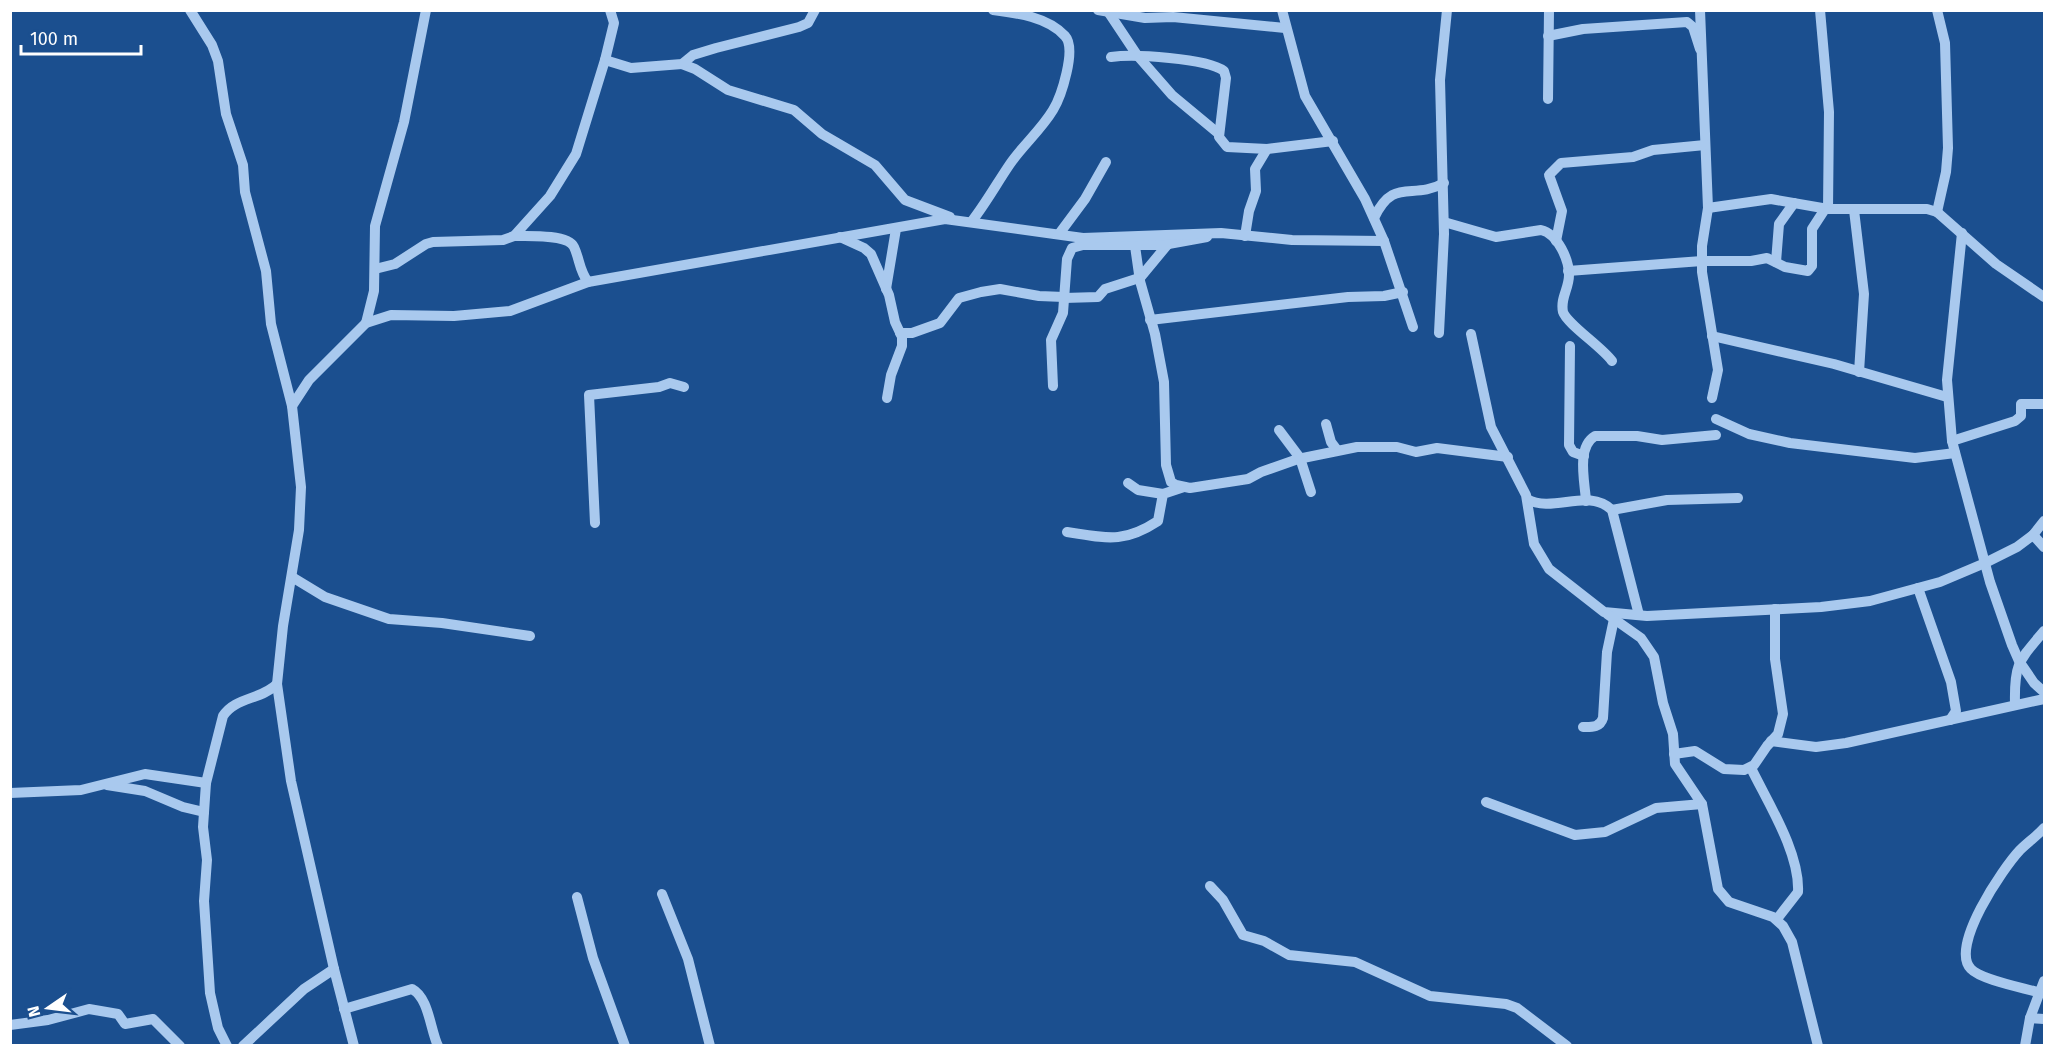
<svg xmlns="http://www.w3.org/2000/svg" width="2055" height="1056" viewBox="0 0 2055 1056" font-family="'Fira Sans',sans-serif">
  <style>
    .lines { fill: none; stroke-linecap: round; stroke-linejoin: round }
    .minor { stroke: #a9c9ee; stroke-width: 10 }
  </style>
  <rect width="100%" height="100%" fill="#1b4f8f"/>
  <g class="lines">
    <g class="minor">
      <path d="M190,10L212,45L218,61L226,114L243,165L245,192L266,271L271,324L292,406L301,487L299,530L283,626L277,684L291,781L334,969L354,1046"/>
      <path d="M1098,10L1145,18L1173,17L1285,28"/>
      <path d="M1282,10L1305,96L1365,199L1384,241L1413,327"/>
      <path d="M1700,10L1708,208L1702,246V272L1718,370L1712,398"/>
      <path d="M1820,10L1829,112L1828,209"/>
      <path d="M1109,13L1137,55L1172,95L1219,134"/>
      <path d="M1548,36L1583,29L1687,22L1693,27L1700,49"/>
      <path d="M1111,57C1134,54 1206,58 1224,71L1226,78L1219,137L1227,147L1267,149L1333,141"/>
      <path d="M605,60L614,23L610,10"/>
      <path d="M682,64L695,69L728,90L794,110L822,134L875,165L905,200L950,217"/>
      <path d="M1548,99L1549,10"/>
      <path d="M1708,208L1771,199L1828,209H1927L1937,212L1996,264L2044,297"/>
      <path d="M1854,210L1864,294L1859,372"/>
      <path d="M1937,212L1946,172L1948,148L1945,43L1937,10"/>
      <path d="M1374,218C1394,176 1412,201 1444,183"/>
      <path d="M972,221C986,203 997,183 1010,164C1023,145 1041,130 1053,110C1061,97 1077,49 1065,36C1048,17 1017,13 993,10"/>
      <path d="M1444,222L1496,237L1541,230C1558,234 1569,260 1569,275C1569,289 1560,298 1563,312C1567,324 1602,347 1612,361"/>
      <path d="M1962,233L1947,380L1952,441L1990,582L2012,645L2019,661L2034,683L2044,692"/>
      <path d="M1059,234L1085,199L1106,162"/>
      <path d="M514,236C528,236 568,234 574,247C580,260 579,270 588,282"/>
      <path d="M1245,236L1249,211L1256,191L1255,169L1267,149"/>
      <path d="M840,237L864,248L871,254L889,295L895,322L902,337V346L891,375L887,398"/>
      <path d="M1556,241L1562,211L1549,175L1561,163L1633,157L1653,150L1705,145"/>
      <path d="M1135,246L1140,281L1155,334L1164,382L1166,465L1171,482L1176,485L1190,488L1248,479L1261,472L1298,459L1357,447H1397L1416,452L1437,448L1508,457"/>
      <path d="M1776,262L1779,224L1794,203"/>
      <path d="M375,269L395,264L426,244L433,242L503,240L514,236L550,196L576,154L605,60L631,68L682,64L693,55L716,48L799,27L808,23L815,10"/>
      <path d="M1568,271L1702,261H1751L1767,258L1785,267L1808,271L1812,266V229L1825,209"/>
      <path d="M1139,279L1168,244"/>
      <path d="M886,289L896,229"/>
      <path d="M1064,298L1098,297L1105,289L1139,278"/>
      <path d="M1150,320L1348,297L1384,296L1403,292"/>
      <path d="M366,323L374,291L375,226L404,122L426,10"/>
      <path d="M900,333H912L940,323L959,298L981,292L1000,289L1039,296L1064,297"/>
      <path d="M1439,333L1444,234L1440,80L1447,10"/>
      <path d="M1471,334L1491,427L1526,495L1534,544L1549,569L1604,612L1647,616L1821,607L1870,601L1940,582L1985,563L2017,547L2033,535L2044,521"/>
      <path d="M1712,336L1834,364L1947,397"/>
      <path d="M1570,346L1569,445L1573,452L1584,456"/>
      <path d="M1053,386L1051,340L1063,313L1067,259L1072,248L1083,245H1163L1207,237"/>
      <path d="M292,406L309,380L366,323L391,315L454,316L510,311L588,282L945,219L1083,238L1221,233L1292,240L1384,241"/>
      <path d="M1716,419L1749,434L1790,443L1915,458L1955,453"/>
      <path d="M1326,424L1331,442L1337,450"/>
      <path d="M1279,430L1300,458L1311,492"/>
      <path d="M1952,441L2015,421L2021,416V404H2044"/>
      <path d="M1128,483L1138,490L1163,494"/>
      <path d="M1527,499C1553,514 1588,487 1612,510L1639,615"/>
      <path d="M1586,501C1585,483 1576,447 1595,436H1637L1662,440L1716,435"/>
      <path d="M1612,510L1667,500L1738,498"/>
      <path d="M595,523L589,395L659,387L670,383L684,387"/>
      <path d="M1067,532C1106,538 1123,544 1158,521L1163,494L1184,487"/>
      <path d="M2033,535L2044,547"/>
      <path d="M292,577L325,597L389,619L442,623L530,636"/>
      <path d="M1918,588L1951,682L1956,711L1950,720"/>
      <path d="M1607,614L1641,638L1654,657L1663,703L1673,734L1675,764L1702,804L1718,889L1729,902L1773,917L1783,926L1792,942L1818,1046"/>
      <path d="M2015,704C2014,663 2019,661 2044,631"/>
      <path d="M1583,727C1591,727 1600,728 1603,718L1607,652L1614,619"/>
      <path d="M1771,741L1816,747L1846,743L2044,699"/>
      <path d="M1674,754L1695,751L1724,769L1744,770L1754,765L1767,746L1778,734L1783,714L1775,659V609"/>
      <path d="M1751,768C1768,803 1800,853 1798,892L1777,919"/>
      <path d="M107,785L145,791L183,807L204,812"/>
      <path d="M10,793L81,790L145,774L206,783"/>
      <path d="M1486,802L1575,835L1605,832L1656,808L1702,804"/>
      <path d="M1210,886L1223,900L1243,935L1264,941L1289,955L1355,962L1430,996L1506,1004L1517,1008L1567,1046"/>
      <path d="M662,894L688,959L710,1046"/>
      <path d="M577,897L593,958L625,1046"/>
      <path d="M2041,993C2025,988 1981,980 1971,969C1949,947 2003,868 2020,850C2028,842 2037,836 2044,828"/>
      <path d="M344,1009L412,989C429,998 430,1029 438,1046"/>
      <path d="M2030,1018L2044,1019"/>
      <path d="M10,1025L48,1020L89,1009L118,1014L125,1024L153,1019L180,1046"/>
      <path d="M227,1046L218,1028L210,993L204,901L207,860L203,827L206,783L223,716C235,697 261,700 277,684"/>
      <path d="M243,1046L304,989L334,969"/>
      <path d="M2025,1046L2030,1018L2044,981"/>
    </g>
  </g>
  <rect width="2055" height="1056" fill="none" stroke="#ffffff" stroke-width="24"/>
  <g transform="translate(48 1008) rotate(256)" stroke="#1b4f8f" stroke-width="4.5" paint-order="stroke">
  <path d="M0-4.5L10 22L0 15L-10 22Z" fill="#ffffff"/>
  <text y="-9" font-size="16" font-weight="bold" text-anchor="middle" fill="#ffffff">N</text>
  </g>
  <path d="M21 45v9h120v-9" fill="none" stroke="#ffffff" stroke-width="3"/>
  <text x="30" y="45" font-size="18" fill="#ffffff" stroke="#1b4f8f" stroke-width="4.5" paint-order="stroke">100 m</text>
</svg>
